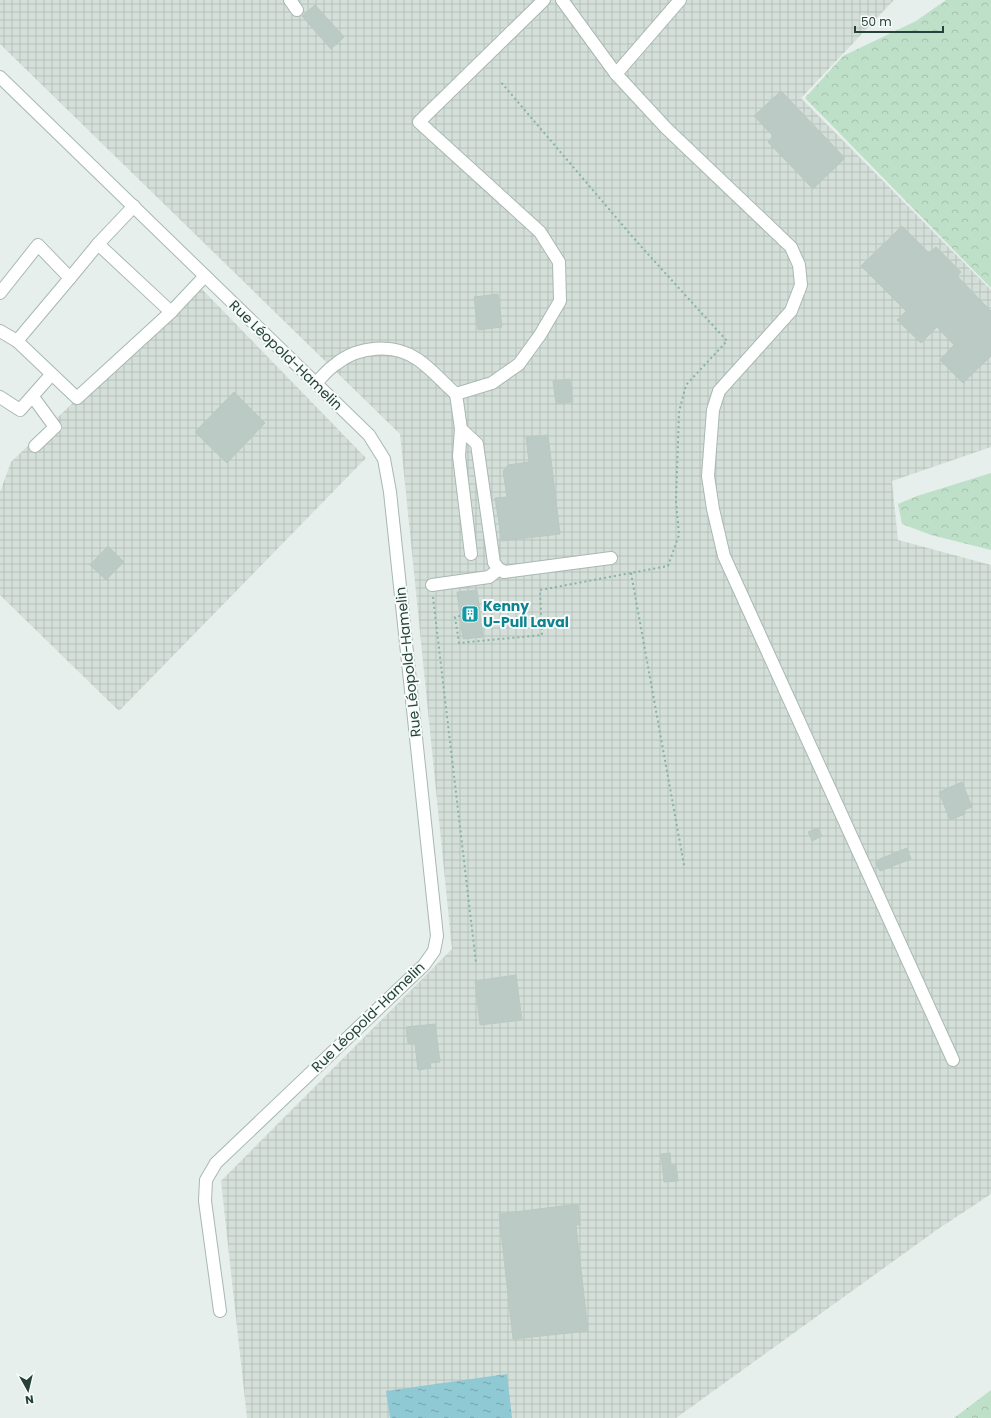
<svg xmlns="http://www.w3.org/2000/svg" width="991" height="1418" viewBox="0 0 991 1418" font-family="Poppins,sans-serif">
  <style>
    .industrial { fill: url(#industrial-grid) }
    .forest { fill: url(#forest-crowns) }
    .water { fill: url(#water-ripples) }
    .building { fill: #bbcac4; stroke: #b8c9c2 }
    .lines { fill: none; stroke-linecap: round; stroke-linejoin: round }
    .minor-casing { stroke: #a8b8b2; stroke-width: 14 }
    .path { stroke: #86b3a5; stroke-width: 2; stroke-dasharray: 2 3; stroke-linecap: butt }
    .minor { stroke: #fff; stroke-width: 12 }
    .labels { text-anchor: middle; stroke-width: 4; stroke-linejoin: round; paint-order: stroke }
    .street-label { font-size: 14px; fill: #24423a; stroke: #f7fbf9 }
    .culture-label { font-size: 14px; font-weight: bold; fill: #0d838f; stroke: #f7fbf9; text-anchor: start }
  </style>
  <defs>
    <pattern id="industrial-grid" width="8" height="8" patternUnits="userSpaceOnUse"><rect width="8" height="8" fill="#d4dfda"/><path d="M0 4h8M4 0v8" fill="none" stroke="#b6c1bc"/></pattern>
    <pattern id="forest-crowns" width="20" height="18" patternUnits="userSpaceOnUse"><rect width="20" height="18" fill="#bfe0c8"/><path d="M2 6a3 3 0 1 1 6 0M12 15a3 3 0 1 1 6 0" fill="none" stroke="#a4c1ad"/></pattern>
    <pattern id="water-ripples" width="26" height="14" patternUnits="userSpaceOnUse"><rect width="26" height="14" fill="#8ec9d4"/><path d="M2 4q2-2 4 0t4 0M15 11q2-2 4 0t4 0" fill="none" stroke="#74a5ad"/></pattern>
  </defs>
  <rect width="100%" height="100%" fill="#e6efeb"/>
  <g class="industrial">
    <path d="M0,0H894L801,98L991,290V447L892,481L898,540L991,565V1194L938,1229L676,1418H247L221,1181L452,949L400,434L0,44Z"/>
    <path d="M197,284L366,458L119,711L0,595V492L11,462Z"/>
  </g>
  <g class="forest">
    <path d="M946,0H991V288L805,98L843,56L916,21Z"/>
    <path d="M991,473V550L931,535L902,524L898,504L917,496Z"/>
    <path d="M991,1390V1418H954Z"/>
  </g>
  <path class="water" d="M507,1374L512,1418H390L386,1391Z"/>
  <g class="building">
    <path d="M315,5L344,37L331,49L302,16Z"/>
    <path d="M781,91L845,158L813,189L768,142L773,136L754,116Z"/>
    <path d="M902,226L929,253L936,247L961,272L957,276L991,311V356L963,383L940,360L954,345L937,327L921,343L897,320L906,311L861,266Z"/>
    <path d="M498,294L502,327L478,330L474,297Z"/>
    <path d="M570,379L573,402L556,404L553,381Z"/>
    <path d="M234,392L265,423L227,463L195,432Z"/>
    <path d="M548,435L560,534L502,541L495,498L507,497L503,471L508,465L529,462L526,437Z"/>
    <path d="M108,546L124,562L106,580L90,565Z"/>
    <path d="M477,590L483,637L463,639L457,592Z"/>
    <path d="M962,782L972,807L964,810L965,814L950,820L939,792Z"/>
    <path d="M818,828L822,836L812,841L808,832Z"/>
    <path d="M907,848L911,859L880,871L875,861Z"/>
    <path d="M516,975L522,1020L480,1025L475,981Z"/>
    <path d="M435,1024L440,1062L430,1063L431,1068L418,1070L415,1044H408L406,1027Z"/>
    <path d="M670,1153L671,1165H676L678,1181L664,1182L661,1154Z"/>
    <path d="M578,1204L580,1225H576L588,1331L513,1339L499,1214Z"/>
  </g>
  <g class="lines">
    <g class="minor-casing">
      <g id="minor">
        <path d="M290,0L297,10"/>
        <path d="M562,0L616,74L666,128L791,247L799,265L801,285L791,311L719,391L713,410L708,476L713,509L724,556L953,1060"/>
        <path d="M616,74L680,0"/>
        <path d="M0,77L369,435L384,459L390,492L437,936L434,951L424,965L216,1163L206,1180L205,1201L220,1311"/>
        <path d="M134,206L98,244L171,312L205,276"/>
        <path d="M70,278L98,244"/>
        <path d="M0,293L38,245L70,278L17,341L77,398L171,312"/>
        <path d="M0,331L17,341"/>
        <path d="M316,383C322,377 328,369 336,364C358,346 393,343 417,359C431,368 443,383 456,394"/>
        <path d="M0,397L20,410L51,375"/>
        <path d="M33,397L55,427L35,446"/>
        <path d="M461,429L477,444L494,563L499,569L504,572L611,558"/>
        <path d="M471,554L459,456L461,429L456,394L492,383L519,364L540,335L560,301L559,262L540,232L419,122L544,0"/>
        <path d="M432,585L489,577L499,569"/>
      </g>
    </g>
    <g class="path">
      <path d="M631,573L684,865"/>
      <path d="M433,597L476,963"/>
      <path d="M460,616L455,617L459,643L542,635L540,590L668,566L679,535L676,501L679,412L686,385L727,341L637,242L500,81"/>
    </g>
    <use href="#minor" class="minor"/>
  </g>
  <defs>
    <g id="building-square" transform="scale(0.9)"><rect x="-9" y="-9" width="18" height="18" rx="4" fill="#0f9aa8" stroke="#f7fbf9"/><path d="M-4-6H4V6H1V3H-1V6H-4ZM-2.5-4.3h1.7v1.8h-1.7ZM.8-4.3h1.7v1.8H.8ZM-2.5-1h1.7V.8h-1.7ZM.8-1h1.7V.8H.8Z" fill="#fff"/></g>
  </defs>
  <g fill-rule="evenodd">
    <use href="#building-square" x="470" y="614"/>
  </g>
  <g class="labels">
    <g class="street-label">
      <text transform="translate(286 355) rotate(44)" y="5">Rue Léopold-Hamelin</text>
      <text transform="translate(408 662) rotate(-96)" y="5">Rue Léopold-Hamelin</text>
      <text transform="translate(368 1017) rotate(-44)" y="5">Rue Léopold-Hamelin</text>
    </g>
    <g class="culture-label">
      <text x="483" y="611">Kenny<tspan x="483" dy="16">U-Pull Laval</tspan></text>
    </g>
  </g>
  <g transform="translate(28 1390) rotate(172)" stroke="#f7fbf9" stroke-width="3" paint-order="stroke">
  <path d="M0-3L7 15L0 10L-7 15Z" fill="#24423a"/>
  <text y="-6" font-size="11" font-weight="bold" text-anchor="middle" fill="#24423a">N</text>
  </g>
  <path d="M855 26v6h88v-6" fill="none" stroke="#24423a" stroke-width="2"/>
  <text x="861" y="26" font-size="12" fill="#24423a" stroke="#f7fbf9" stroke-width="3" paint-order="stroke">50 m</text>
</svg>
